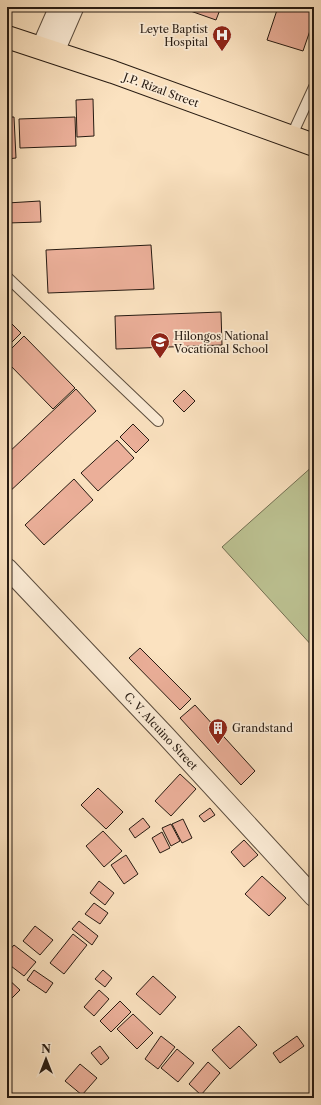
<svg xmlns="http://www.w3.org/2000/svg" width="321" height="1105" viewBox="0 0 321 1105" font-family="'Libre Caslon Text',serif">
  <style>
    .green { fill: #bdc393; stroke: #726f52 }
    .building { fill: #ebaf99; stroke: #271b12 }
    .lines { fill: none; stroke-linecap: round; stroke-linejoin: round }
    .lane-casing { stroke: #5c4d3e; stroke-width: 12 }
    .street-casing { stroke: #5c4d3e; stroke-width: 21 }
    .primary-casing { stroke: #271b12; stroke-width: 24 }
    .lane { stroke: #fcecd6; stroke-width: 10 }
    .street { stroke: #fcecd6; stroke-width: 19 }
    .primary { stroke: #fbe2c0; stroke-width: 22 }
    .labels { text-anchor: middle; stroke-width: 3.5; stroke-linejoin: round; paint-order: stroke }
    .poi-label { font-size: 11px; fill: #271b12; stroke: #fcecd6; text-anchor: start }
    .street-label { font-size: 11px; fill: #271b12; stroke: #fcecd6 }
  </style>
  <rect width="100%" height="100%" fill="#fbe2c0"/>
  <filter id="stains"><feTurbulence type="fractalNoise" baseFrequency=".005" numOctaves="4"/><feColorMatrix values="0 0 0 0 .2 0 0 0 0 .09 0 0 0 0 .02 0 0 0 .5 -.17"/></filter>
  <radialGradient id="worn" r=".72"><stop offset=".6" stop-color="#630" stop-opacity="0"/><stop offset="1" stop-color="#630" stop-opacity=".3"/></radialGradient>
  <path class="green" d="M314,465V648L222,547Z"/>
  <g class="building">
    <path d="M183,7H221L216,20L182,8Z"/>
    <path d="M278,7H314V19L303,51L267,40Z"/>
    <path d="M93,99L94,136L77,137L76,100Z"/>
    <path d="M7,117H14L16,158L7,159Z"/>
    <path d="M75,117L76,146L20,148L19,119Z"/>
    <path d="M40,201L41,222L7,223V203Z"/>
    <path d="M151,245L154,289L48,293L46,250Z"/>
    <path d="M221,312L222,345L116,349L115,316Z"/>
    <path d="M7,319L21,333L7,347Z"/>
    <path d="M24,336L75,388L53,409L7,362V353Z"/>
    <path d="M76,389L96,411L7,494V454Z"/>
    <path d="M184,390L195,401L184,412L173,401Z"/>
    <path d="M133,424L149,440L136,453L120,437Z"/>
    <path d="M117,440L134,458L98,491L81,473Z"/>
    <path d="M74,479L93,500L44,545L25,525Z"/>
    <path d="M140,648L191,699L180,710L129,658Z"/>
    <path d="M195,705L255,771L241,785L180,718Z"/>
    <path d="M180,774L196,789L171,816L155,801Z"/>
    <path d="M98,788L123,812L106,829L81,805Z"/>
    <path d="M210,808L215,815L204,822L199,816Z"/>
    <path d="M143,818L150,827L135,838L129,829Z"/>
    <path d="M183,819L192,838L182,843L172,824Z"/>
    <path d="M171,824L180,841L171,846L162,828Z"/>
    <path d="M103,831L122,851L104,867L86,846Z"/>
    <path d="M162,832L170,848L160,853L152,838Z"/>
    <path d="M244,840L258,855L244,867L231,852Z"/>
    <path d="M126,855L138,874L124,884L111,865Z"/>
    <path d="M262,876L286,898L269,916L245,894Z"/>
    <path d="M99,881L114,893L105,905L90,893Z"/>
    <path d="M94,903L108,913L100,924L85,914Z"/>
    <path d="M79,921L98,936L92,945L72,929Z"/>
    <path d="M35,926L53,940L40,955L23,941Z"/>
    <path d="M73,934L87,945L64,974L50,963Z"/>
    <path d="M14,945L36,962L24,976L7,963V953Z"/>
    <path d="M34,970L53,983L46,993L27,980Z"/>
    <path d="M103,970L112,978L105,987L95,979Z"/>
    <path d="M153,976L176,997L160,1015L136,994Z"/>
    <path d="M7,978L20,990L7,1003Z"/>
    <path d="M99,990L109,999L94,1016L84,1007Z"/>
    <path d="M120,1001L131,1012L111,1032L100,1021Z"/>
    <path d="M133,1014L153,1033L137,1049L117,1029Z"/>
    <path d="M239,1026L257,1045L230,1069L212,1050Z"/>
    <path d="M161,1036L175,1047L158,1069L145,1059Z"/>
    <path d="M297,1036L304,1046L280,1063L273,1053Z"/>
    <path d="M100,1046L109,1058L101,1065L91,1053Z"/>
    <path d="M177,1049L194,1063L178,1082L161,1068Z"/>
    <path d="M208,1062L220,1073L201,1095L189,1084Z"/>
    <path d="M80,1064L97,1078L82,1095L65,1081Z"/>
  </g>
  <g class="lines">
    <g class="lane-casing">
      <g id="lane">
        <path d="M291,137L314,87"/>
        <path d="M7,277L158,421"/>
      </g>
    </g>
    <g class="street-casing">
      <g id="street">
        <path d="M41,48L59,7"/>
        <path d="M54,53L74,7"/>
        <path d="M7,568L166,736L314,897"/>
      </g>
    </g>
    <g class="primary-casing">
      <path id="primary" d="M7,37L113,72L314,145"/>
    </g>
    <use href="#lane" class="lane"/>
    <use href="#street" class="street"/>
    <use href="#primary" class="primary"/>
  </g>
  <defs>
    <g id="hospital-pin" transform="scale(1)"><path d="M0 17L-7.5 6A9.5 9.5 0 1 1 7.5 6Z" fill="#8f2418" stroke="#fcecd6"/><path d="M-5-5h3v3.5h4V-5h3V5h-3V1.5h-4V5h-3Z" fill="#fff"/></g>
    <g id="school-pin" transform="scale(1)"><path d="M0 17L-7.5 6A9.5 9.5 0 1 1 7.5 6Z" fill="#8f2418" stroke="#fcecd6"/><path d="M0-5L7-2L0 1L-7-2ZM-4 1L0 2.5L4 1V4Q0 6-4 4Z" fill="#fff"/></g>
    <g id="building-pin" transform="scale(1)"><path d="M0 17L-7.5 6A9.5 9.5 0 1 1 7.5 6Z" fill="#8f2418" stroke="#fcecd6"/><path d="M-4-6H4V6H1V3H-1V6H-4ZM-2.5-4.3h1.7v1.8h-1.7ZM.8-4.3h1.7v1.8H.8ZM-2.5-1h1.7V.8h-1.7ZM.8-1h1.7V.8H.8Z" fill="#fff"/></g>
  </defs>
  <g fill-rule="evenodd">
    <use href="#hospital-pin" x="222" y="35"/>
    <use href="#school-pin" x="160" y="342"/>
    <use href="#building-pin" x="218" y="728"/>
  </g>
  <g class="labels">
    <g class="poi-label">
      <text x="208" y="33" text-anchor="end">Leyte Baptist<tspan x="208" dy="13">Hospital</tspan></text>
      <text x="174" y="340">Hilongos National<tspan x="174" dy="13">Vocational School</tspan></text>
      <text x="232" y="732">Grandstand</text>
    </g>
    <g class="street-label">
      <text transform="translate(161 90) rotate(20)" y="4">J.P. Rizal Street</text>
      <text transform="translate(161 731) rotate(47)" y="4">C. V. Alcuino Street</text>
    </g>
  </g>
  <rect width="321" height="1105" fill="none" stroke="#fbe2c0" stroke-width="24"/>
  <rect x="8" y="8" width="305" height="1089" fill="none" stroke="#271b12" stroke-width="2"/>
  <rect x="12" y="12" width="297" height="1081" fill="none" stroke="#271b12"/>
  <g transform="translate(46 1059)" stroke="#fcecd6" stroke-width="3" paint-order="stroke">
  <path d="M0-3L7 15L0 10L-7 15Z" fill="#271b12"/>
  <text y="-6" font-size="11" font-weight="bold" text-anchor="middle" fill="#271b12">N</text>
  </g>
  <rect width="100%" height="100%" filter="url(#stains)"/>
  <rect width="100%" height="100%" fill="url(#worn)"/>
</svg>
